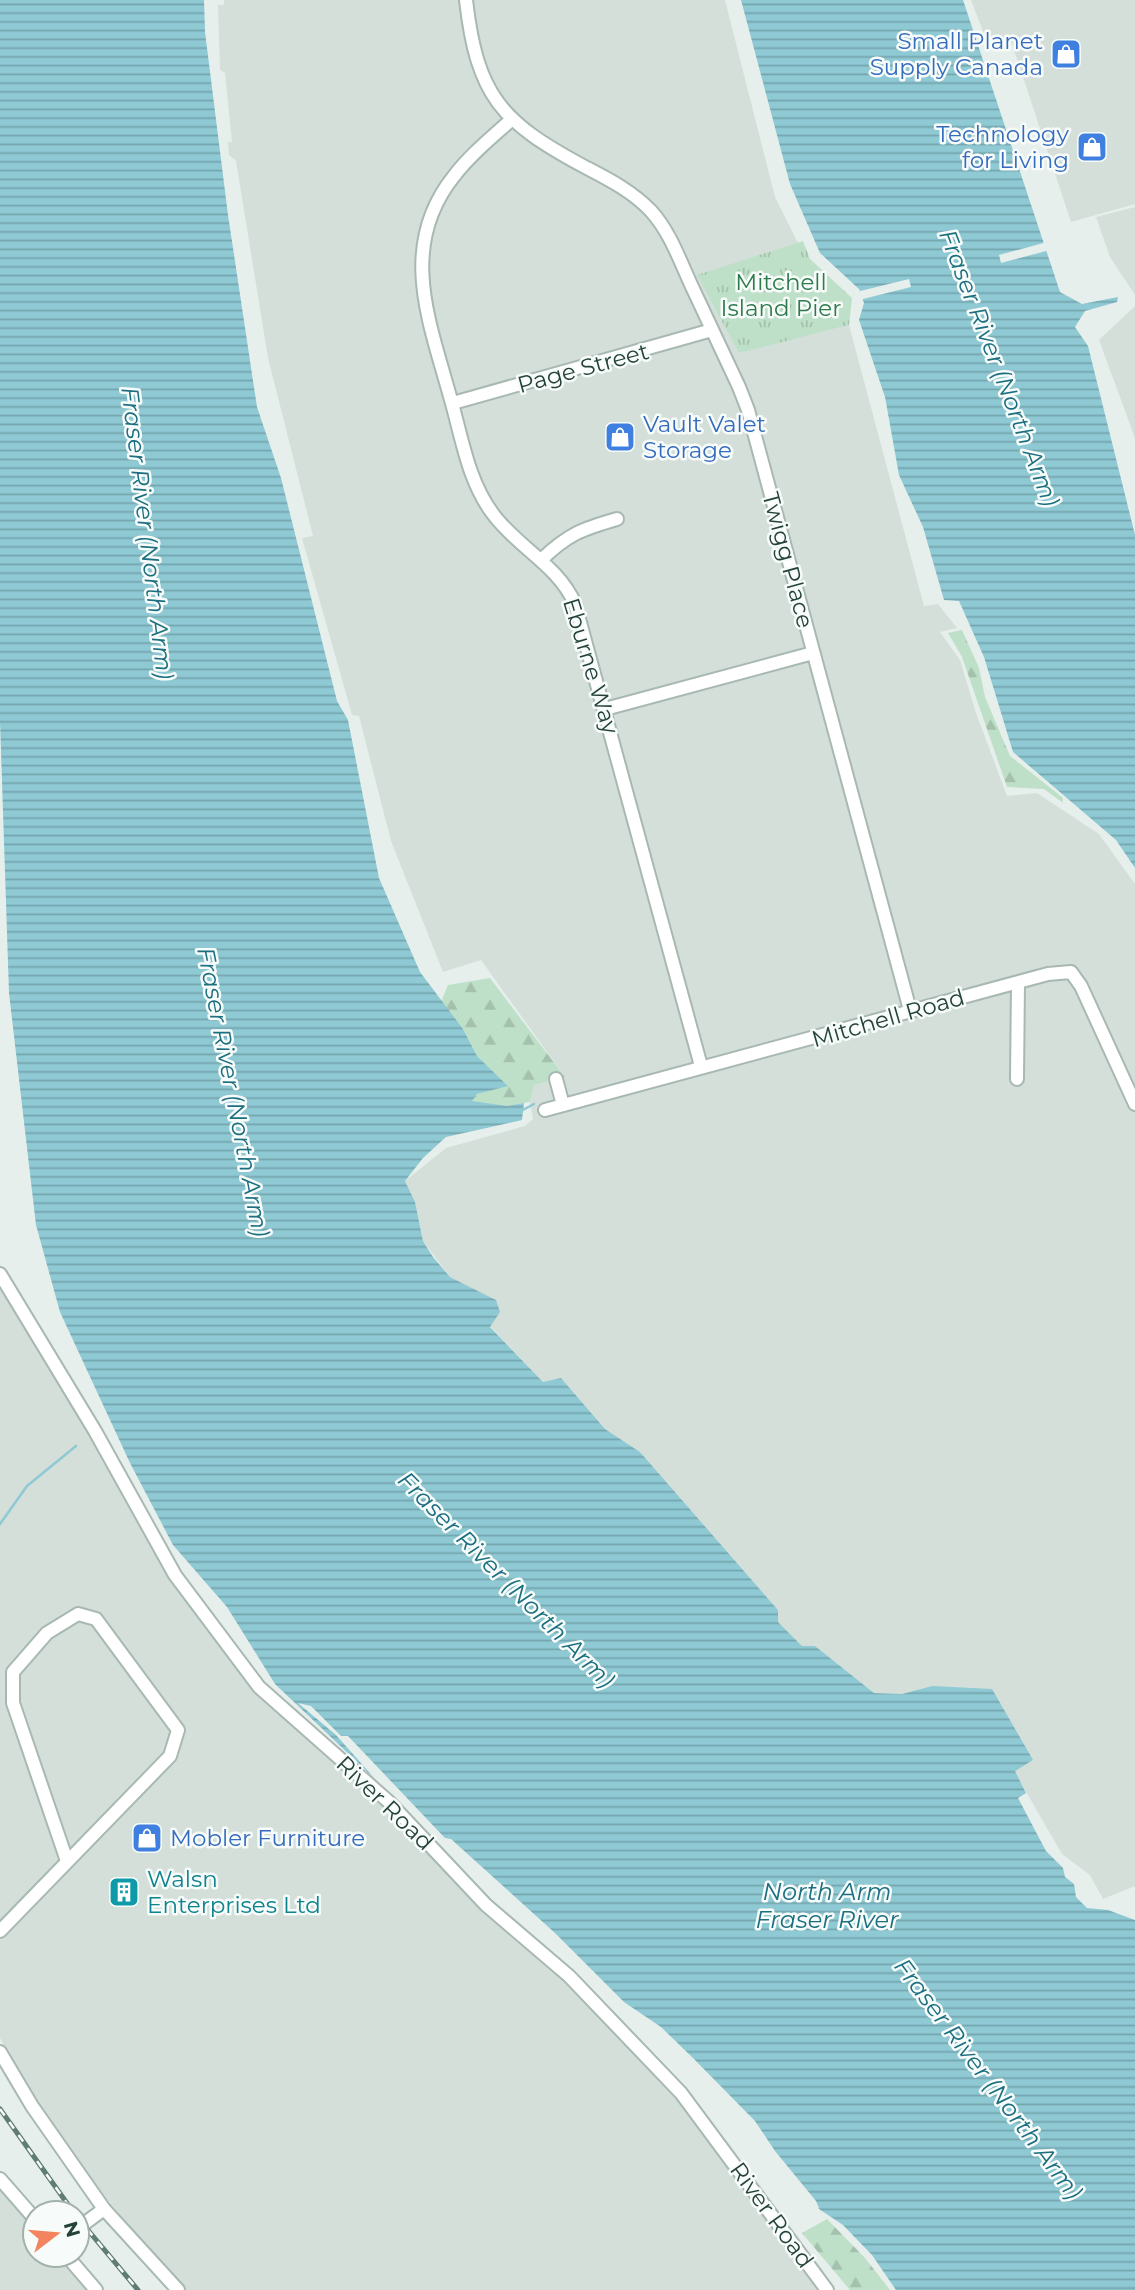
<svg xmlns="http://www.w3.org/2000/svg" width="1135" height="2290" viewBox="0 0 1135 2290" font-family="Montserrat,sans-serif">
  <style>
    .built { fill: #d4dfda }
    .grass { fill: url(#grass-tufts) }
    .forest { fill: url(#forest-firs) }
    .water { fill: url(#water-rules) }
    .pier { fill: #e6efeb }
    .lines { fill: none; stroke-linecap: round; stroke-linejoin: round }
    .stream { stroke: #8ec9d4; stroke-width: 2.5 }
    .minor-casing { stroke: #a8b8b2; stroke-width: 16 }
    .minor { stroke: #fff; stroke-width: 12 }
    .rail-casing { stroke: #5f7d75; stroke-width: 5 }
    .rail { stroke: #f7fbf9; stroke-width: 2.5; stroke-dasharray: 8; stroke-linecap: butt }
    .labels { text-anchor: middle; stroke-width: 5; stroke-linejoin: round; paint-order: stroke }
    .shop-label { font-size: 23px; fill: #366cbe; stroke: #f7fbf9; text-anchor: end }
    .park-label { font-size: 23px; fill: #2d7a4b; stroke: #f7fbf9 }
    .street-label { font-size: 23px; fill: #24423a; stroke: #f7fbf9 }
    .culture-label { font-size: 23px; fill: #0d838f; stroke: #f7fbf9; text-anchor: start }
    .water-label { font-size: 24px; font-style: italic; fill: #1c6f80; stroke: #f7fbf9 }
  </style>
  <defs>
    <pattern id="grass-tufts" width="24" height="20" patternUnits="userSpaceOnUse" patternTransform="scale(1.75)"><rect width="24" height="20" fill="#bfe0c8"/><path d="M3 7l-1-3M5 7V3M7 7l1-3M15 17l-1-3M17 17v-4M19 17l1-3" fill="none" stroke="#a4c1ad"/></pattern>
    <pattern id="forest-firs" width="22" height="20" patternUnits="userSpaceOnUse" patternTransform="scale(1.75)"><rect width="22" height="20" fill="#bfe0c8"/><path d="M5 1l3.5 6h-7zM16 11l3.5 6h-7z" fill="#a4c1ad"/></pattern>
    <pattern id="water-rules" width="6" height="5" patternUnits="userSpaceOnUse" patternTransform="scale(1.75)"><rect width="6" height="5" fill="#8ec9d4"/><path d="M0 2.5h6" fill="none" stroke="#74a5ad"/></pattern>
  </defs>
  <rect width="100%" height="100%" fill="#e6efeb"/>
  <g class="built">
    <path d="M224,0H725L775,197L798,243L739,352L849,325L924,606L938,604L957,628L940,632L960,660L976,713L1007,796L1037,793L1099,834L1135,884V1886L1103,1899L1090,1875L1062,1854L1014,1771L1033,1760L932,1686L902,1694L874,1693L815,1646H802L778,1622V1610L640,1452L605,1429L561,1378L543,1382L490,1326L496,1300L450,1277L423,1241L415,1202L405,1181L446,1148L525,1126L533,1119L530,1102L534,1085L565,1077L481,960L443,972L391,841L359,716L352,715L302,538L313,536L268,358L236,161L229,155L228,142H232L225,73L220,70L218,5H224Z"/>
    <path d="M971,0H1135V204L1071,222L1011,41L989,47Z"/>
    <path d="M1135,207V295L1110,257L1096,217Z"/>
    <path d="M1135,306V438L1099,340Z"/>
    <path d="M0,1274L175,1575L259,1687L537,1948L681,2093L827,2290H185L100,2191L29,2092L0,2038Z"/>
    <path d="M0,2191L35,2230V2255H57L87,2290H0Z"/>
  </g>
  <path class="grass" d="M803,241L810,259L852,298L849,325L739,353L697,275Z"/>
  <g class="forest">
    <path d="M962,630L979,668L985,697L1010,756L1062,797L1063,803L1044,789L1007,787L962,657L948,633Z"/>
    <path d="M490,978L565,1077L534,1085L530,1102L507,1106L474,1103L472,1100L477,1094L507,1085L477,1056L463,1029L441,1002L448,985Z"/>
    <path d="M827,2219L865,2258L890,2290H850L802,2233Z"/>
  </g>
  <g class="water">
    <path d="M0,0H204L205,32L228,215L257,407L281,478L337,701L348,720L379,878L420,972L463,1029L477,1056L508,1086L477,1094L472,1101L507,1106L524,1103L522,1120L446,1137L423,1158L405,1181L415,1202L423,1241L433,1257L450,1277L496,1300L500,1312L490,1327L543,1382L561,1378L605,1429L640,1452L778,1610V1622L802,1646H815L874,1693L902,1694L932,1686L992,1689L1033,1760L1015,1771L1026,1793L1018,1798L1046,1851L1063,1868L1065,1877L1074,1884L1076,1897L1087,1908L1108,1910L1135,1920V2290H896L872,2255L843,2225L810,2203L729,2108L529,1925L275,1684L227,1607L173,1545L130,1463L60,1312L36,1225L9,993L0,721Z"/>
    <path d="M741,0H963L1060,292L1082,304L1118,297L1117,302L1085,311L1075,327L1088,346L1135,535V868L1116,840L1013,752L984,657L959,601L944,600L923,527L899,475L885,397L859,320L864,303L859,289L820,253L790,184Z"/>
  </g>
  <g class="pier">
    <path d="M1047,242L1050,250L1001,263L999,255Z"/>
    <path d="M909,279L911,287L859,300L856,292Z"/>
    <path d="M298,1703L311,1706L341,1736H348L445,1838L451,1839L555,1933L624,2002L661,2027L694,2059L755,2121L775,2151L816,2201L819,2208L816,2212L807,2206L727,2111L610,2007L400,1807L336,1735Z"/>
  </g>
  <g class="lines">
    <g class="stream">
      <path d="M521,1111L534,1104"/>
      <path d="M0,1524L27,1486L76,1446"/>
    </g>
    <g class="minor-casing">
      <g id="minor">
        <path d="M466,0C477,96 501,122 585,167C608,179 632,191 651,211C671,233 681,264 694,291C709,323 724,355 739,387L748,410L910,1010"/>
        <path d="M511,120C491,138 470,155 454,176C397,247 430,323 451,400C462,438 468,481 493,514C517,547 558,565 575,604L701,1066"/>
        <path d="M453,403L712,330"/>
        <path d="M541,560C568,534 582,529 617,519"/>
        <path d="M605,709L813,653"/>
        <path d="M556,1079L563,1105"/>
        <path d="M1017,1079L1018,983"/>
        <path d="M545,1110L1048,974L1071,972L1081,986L1135,1104"/>
        <path d="M0,1274L95,1431L175,1575L259,1687L389,1802L486,1905L569,1976L681,2093L827,2290"/>
        <path d="M0,1931L170,1756L178,1730L96,1619L78,1614L47,1633L13,1672V1703L67,1861"/>
        <path d="M0,2052L32,2106L104,2209L178,2290"/>
        <path d="M0,2179L35,2219"/>
        <path d="M77,2229L104,2209"/>
        <path d="M66,2255L96,2290"/>
      </g>
    </g>
    <use href="#minor" class="minor"/>
    <g class="rail-casing">
      <g id="rail">
        <path d="M0,2109L74,2213"/>
        <path d="M77,2217L138,2290"/>
      </g>
    </g>
    <use href="#rail" class="rail"/>
  </g>
  <defs>
    <g id="shop-square" transform="scale(1.575)"><rect x="-9" y="-9" width="18" height="18" rx="4" fill="#3f7fe0" stroke="#f7fbf9"/><path d="M-5-2.5h2.3a2.7 3.5 0 0 1 5.4 0H5L5.5 6h-11ZM-1.5-2.5h3a1.5 2.3 0 0 0-3 0Z" fill="#fff"/></g>
    <g id="building-square" transform="scale(1.575)"><rect x="-9" y="-9" width="18" height="18" rx="4" fill="#0f9aa8" stroke="#f7fbf9"/><path d="M-4-6H4V6H1V3H-1V6H-4ZM-2.5-4.3h1.7v1.8h-1.7ZM.8-4.3h1.7v1.8H.8ZM-2.5-1h1.7V.8h-1.7ZM.8-1h1.7V.8H.8Z" fill="#fff"/></g>
  </defs>
  <g fill-rule="evenodd">
    <use href="#shop-square" x="1066" y="54"/>
    <use href="#shop-square" x="1092" y="147"/>
    <use href="#shop-square" x="620" y="437"/>
    <use href="#shop-square" x="147" y="1838"/>
    <use href="#building-square" x="124" y="1892"/>
  </g>
  <g class="labels">
    <g class="shop-label">
      <text x="1043" y="49">Small Planet<tspan x="1043" dy="26">Supply Canada</tspan></text>
      <text x="1069" y="142">Technology<tspan x="1069" dy="26">for Living</tspan></text>
      <text x="643" y="432" text-anchor="start">Vault Valet<tspan x="643" dy="26">Storage</tspan></text>
      <text x="170" y="1846" text-anchor="start">Mobler Furniture</text>
    </g>
    <g class="park-label">
      <text x="781" y="290">Mitchell<tspan x="781" dy="26">Island Pier</tspan></text>
    </g>
    <g class="street-label">
      <text transform="translate(583 368) rotate(-15)" y="8">Page Street</text>
      <text transform="translate(788 560) rotate(75)" y="8">Twigg Place</text>
      <text transform="translate(591 666) rotate(73)" y="8">Eburne Way</text>
      <text transform="translate(888 1018) rotate(-16)" y="8">Mitchell Road</text>
      <text transform="translate(385 1803) rotate(44)" y="8">River Road</text>
      <text transform="translate(772 2215) rotate(54)" y="8">River Road</text>
    </g>
    <g class="culture-label">
      <text x="147" y="1887">Walsn<tspan x="147" dy="26">Enterprises Ltd</tspan></text>
    </g>
    <g class="water-label">
      <text transform="translate(999 368) rotate(69)" y="8">Fraser River (North Arm)</text>
      <text transform="translate(147 533) rotate(83)" y="8">Fraser River (North Arm)</text>
      <text transform="translate(233 1092) rotate(79)" y="8">Fraser River (North Arm)</text>
      <text transform="translate(506 1580) rotate(45)" y="8">Fraser River (North Arm)</text>
      <text x="827" y="1900">North Arm<tspan x="827" dy="28">Fraser River</tspan></text>
      <text transform="translate(988 2079) rotate(53)" y="8">Fraser River (North Arm)</text>
    </g>
  </g>
  <g transform="translate(56 2234) rotate(74)"><circle r="33" fill="#f7fbf9" stroke="#a3b1ad" stroke-width="2"/>
  <path d="M0-5L12 26L0 18L-12 26Z" fill="#f4845f"/>
  <text y="-10" font-size="19" font-weight="bold" text-anchor="middle" fill="#24423a">N</text>
  </g>
</svg>
